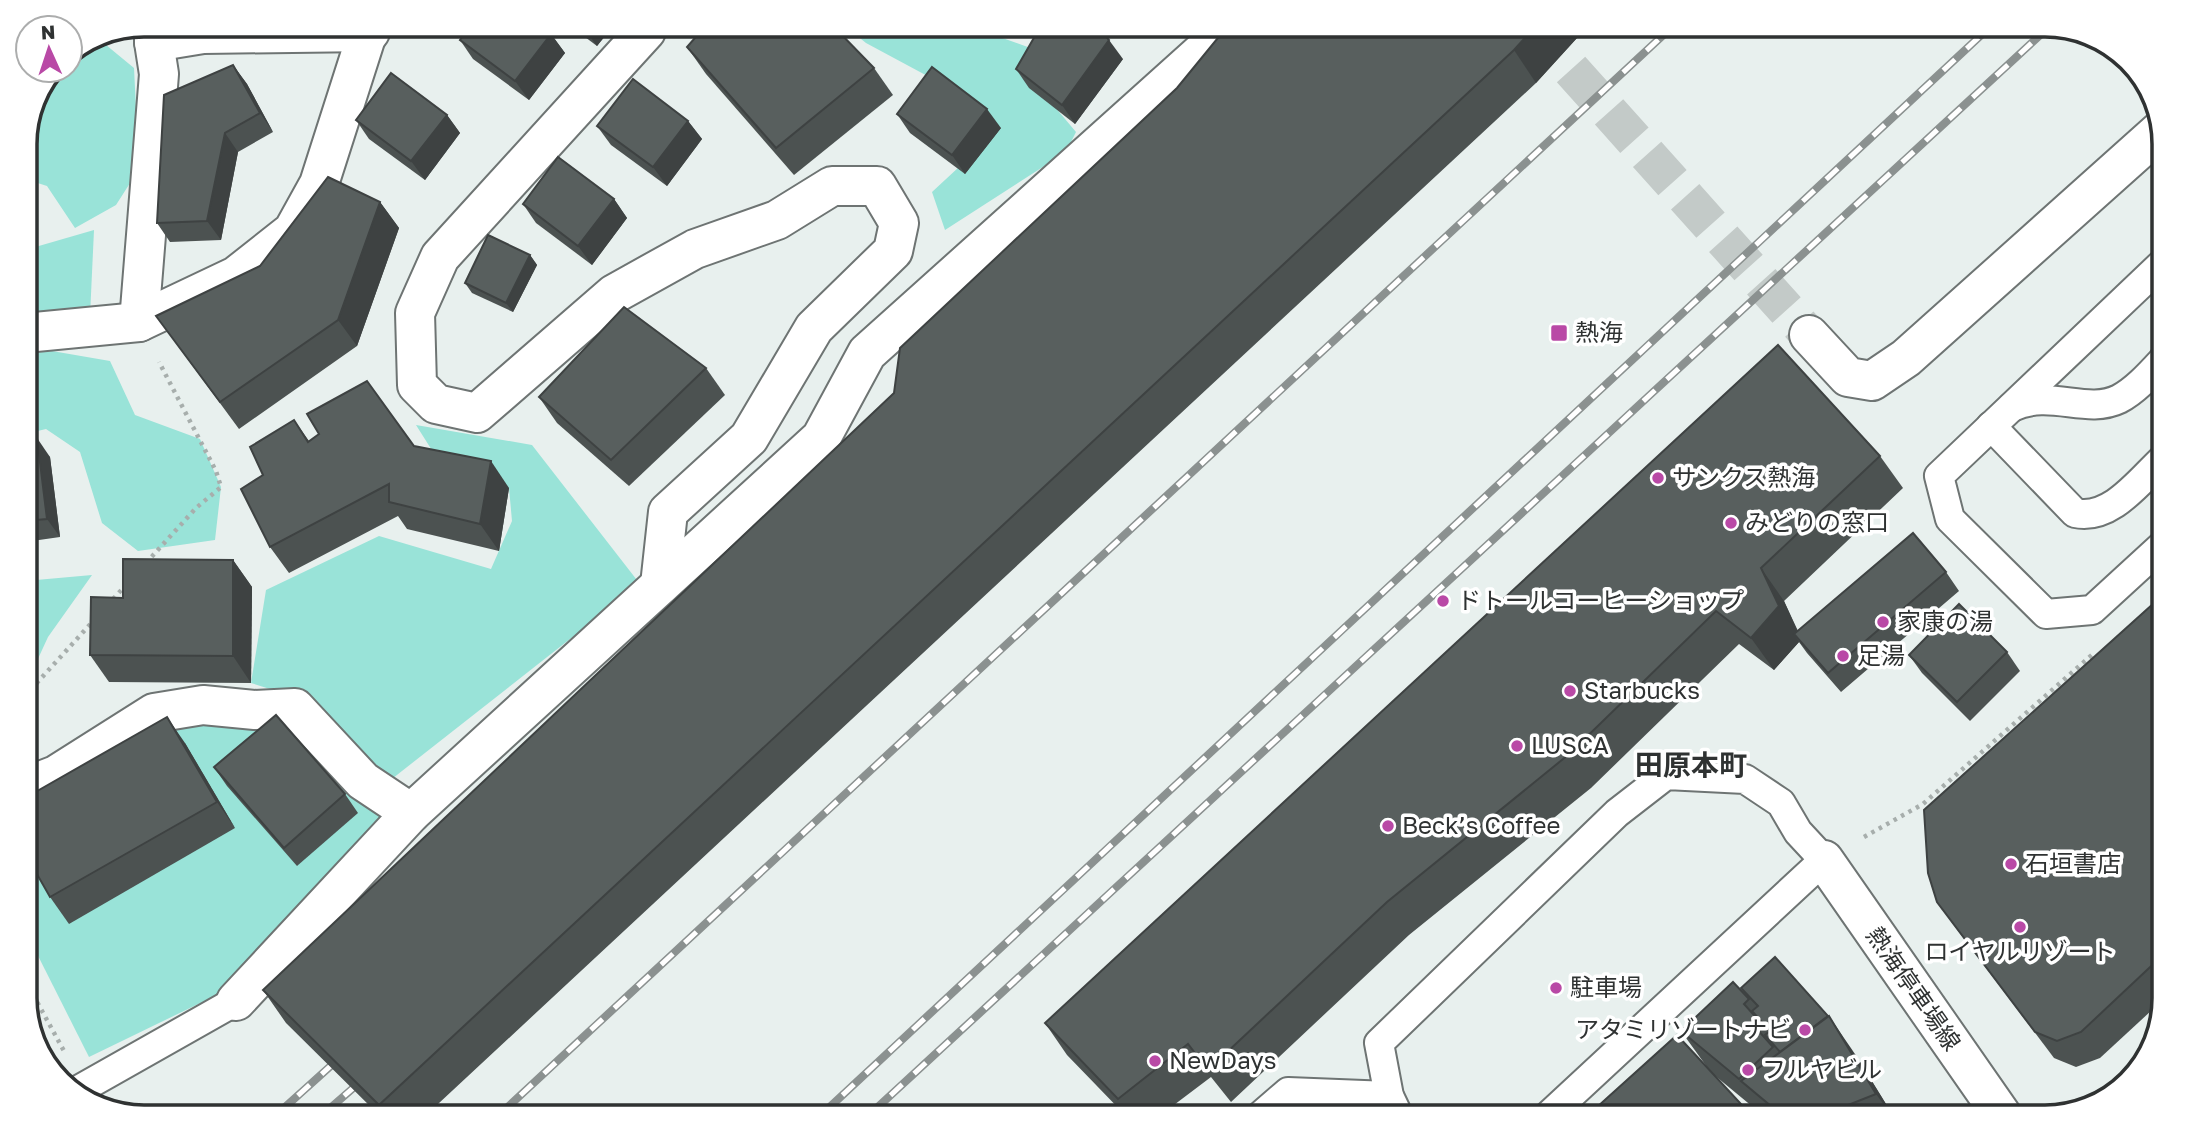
<svg xmlns="http://www.w3.org/2000/svg" width="2189" height="1142" viewBox="0 0 2189 1142" font-family="'Golos Text','Noto Sans JP',sans-serif">
  <style>
    .green { fill: #99e3d8 }
    .lines { fill: none; stroke-linecap: round; stroke-linejoin: round }
    .street-tunnel { stroke: #c3cac8; stroke-width: 38; stroke-dasharray: 38 19; stroke-linecap: butt }
    .lane-casing { stroke: #6e7473; stroke-width: 32 }
    .street-casing { stroke: #6e7473; stroke-width: 42 }
    .secondary-casing { stroke: #6e7473; stroke-width: 42 }
    .path { stroke: #a7aeac; stroke-width: 4.5; stroke-dasharray: 3.5 5; stroke-linecap: butt }
    .lane { stroke: #fff; stroke-width: 28 }
    .street { stroke: #fff; stroke-width: 38 }
    .secondary { stroke: #fff; stroke-width: 38 }
    .rail-casing { stroke: #8b9190; stroke-width: 8 }
    .rail { stroke: #fff; stroke-width: 5; stroke-dasharray: 16; stroke-linecap: butt }
    .wall { fill: #4c5251 }
    .shaded-wall { fill: #3e4242 }
    .building { fill: #585f5e; stroke: #3e4242; stroke-width: 2 }
    .poi-dot { fill: #b949a6; stroke: #fff; stroke-width: 2.5 }
    .labels { text-anchor: middle; stroke-width: 7; stroke-linejoin: round; paint-order: stroke }
    .poi-label { font-size: 24px; fill: #2f3232; stroke: #fff; text-anchor: start }
    .street-label { font-size: 24px; fill: #2f3232; stroke: #fff }
    .quarter-label { font-size: 28px; font-weight: bold; fill: #2f3232; stroke: #fff }
    .rim { fill: none; stroke: #2f3232; stroke-width: 3.5 }
  </style>
  <rect width="100%" height="100%" fill="#e8f0ee"/>
  <g class="green">
    <path d="M995,29L994,35L1036,50L1033,81L1076,132L1066,152L945,230L932,192L1000,129L933,79L866,43L850,30Z"/>
    <path d="M91,38L100,40L134,68L139,169L116,205L75,228L47,186L25,179V136L55,70H70V52Z"/>
    <path d="M94,230L90,316L25,323V250Z"/>
    <path d="M52,351L110,361L135,415L200,439L221,487L215,540L138,551L102,523L80,452L46,429L25,434V354Z"/>
    <path d="M416,425L532,445L640,584L388,782L305,700L251,683L266,590L379,536L491,569L512,521L509,488L440,463Z"/>
    <path d="M92,575L48,637L25,687V581Z"/>
    <path d="M295,708L395,803L223,992L89,1057L25,930V788L154,713Z"/>
  </g>
  <g class="lines">
    <path class="street-tunnel" d="M1533,27L1809,335"/>
    <g class="lane-casing">
      <g id="lane">
        <path d="M2164,262L1939,476L1950,519L2046,614L2092,610L2164,544"/>
        <path d="M2012,407C2051,389 2086,415 2119,399C2136,390 2151,373 2164,359"/>
        <path d="M1991,426L2075,513C2111,521 2140,480 2164,458"/>
        <path d="M75,1092L236,1001"/>
        <path d="M1259,1117L1288,1092L1389,1096"/>
        <path d="M1399,1117L1389,1096L1379,1043L1617,813L1666,775L1745,779L1781,803L1798,832L1824,860L1547,1117"/>
      </g>
    </g>
    <g class="street-casing">
      <g id="street">
        <path d="M646,31L440,257L415,313L417,385L436,404L477,413L614,294L695,249L777,220L832,186H877L899,223L893,251L814,328L749,438L668,512L660,585"/>
        <path d="M154,33V42L203,34L370,32"/>
        <path d="M139,322L159,74L154,42"/>
        <path d="M25,333L139,322L236,276L293,231L319,184L367,34"/>
        <path d="M1809,335L1848,377L1872,381L1906,358L2162,129"/>
        <path d="M25,787L56,775L154,713L203,705L255,710L295,708L363,781L411,813"/>
        <path d="M236,1001L411,813L821,438L867,353L1229,28"/>
      </g>
    </g>
    <g class="secondary-casing">
      <path id="secondary" d="M1824,860L2003,1117"/>
    </g>
    <g class="path">
      <path d="M146,563L196,508L221,487L216,471L159,362"/>
      <path d="M113,599L126,585"/>
      <path d="M25,696L95,619"/>
      <path d="M1864,837L1923,804L2094,653"/>
      <path d="M25,980L64,1051"/>
    </g>
    <use href="#lane" class="lane"/>
    <use href="#street" class="street"/>
    <use href="#secondary" class="secondary"/>
    <g class="rail-casing">
      <g id="rail">
        <path d="M274,1117L344,1054"/>
        <path d="M320,1117L367,1076"/>
        <path d="M497,1117L1673,26"/>
        <path d="M819,1117L1992,25"/>
        <path d="M867,1117L2050,26"/>
      </g>
    </g>
    <use href="#rail" class="rail"/>
  </g>
  <g class="wall">
    <path d="M1587,27L1536,83L424,1117H381L286,1023L263,990L894,393L1177,88L1226,28Z"/>
    <path d="M1000,29H1036L1034,37L1001,31Z"/>
    <path d="M577,31H609L597,46Z"/>
    <path d="M551,34L565,53L529,100L473,59L460,40Z"/>
    <path d="M687,47L874,68L893,95L794,175L706,74Z"/>
    <path d="M1123,59L1075,124L1029,88L1016,69Z"/>
    <path d="M233,65L247,84L273,132L238,152L221,240L170,242L157,223Z"/>
    <path d="M897,114L1001,128L965,174L910,133Z"/>
    <path d="M447,115L460,133L425,180L369,139L356,120Z"/>
    <path d="M688,121L702,139L667,186L611,145L597,126Z"/>
    <path d="M614,199L627,218L592,265L536,223L523,204Z"/>
    <path d="M380,202L399,228L357,346L239,429L156,316L260,266Z"/>
    <path d="M530,255L537,265L513,312L472,293L465,283Z"/>
    <path d="M706,368L725,395L629,486L557,423L539,397Z"/>
    <path d="M294,420L309,441L414,446L509,488L499,551L407,529L398,516L289,573L270,547L263,475Z"/>
    <path d="M25,440L50,457L60,537L25,542Z"/>
    <path d="M1880,456L1903,488L1784,601L1798,631L1946,572L1959,591L1841,692L1807,653L1799,642L1774,670L1739,644L1591,788L1409,935L1231,1102L1211,1077L1158,1117H1127L1067,1055L1045,1023Z"/>
    <path d="M233,560L252,587L251,683L109,682L90,655Z"/>
    <path d="M2164,594L2165,998L2100,1058L2076,1067L2054,1058L1956,928L1937,902Z"/>
    <path d="M2007,652L2020,671L1970,721L1922,673L1909,655Z"/>
    <path d="M185,743L235,828L69,924L50,897Z"/>
    <path d="M214,767L345,794L358,813L297,866L227,786Z"/>
    <path d="M1741,988L1857,1057L1894,1117H1765L1713,1074L1707,1067L1681,1031L1749,999L1755,1009Z"/>
  </g>
  <g class="shaded-wall">
    <path d="M1535,27H1587L1536,83L1514,50Z"/>
    <path d="M1029,29H1036L1034,37Z"/>
    <path d="M586,31H609L597,46Z"/>
    <path d="M551,34L565,53L529,100L515,81Z"/>
    <path d="M1109,40L1123,59L1075,124L1062,105Z"/>
    <path d="M233,65L247,84L273,132L260,113Z"/>
    <path d="M987,109L1001,128L965,174L952,155Z"/>
    <path d="M447,115L460,133L425,180L411,161Z"/>
    <path d="M688,121L702,139L667,186L653,167Z"/>
    <path d="M225,133L238,152L221,240L207,221Z"/>
    <path d="M614,199L627,218L592,265L578,246Z"/>
    <path d="M380,202L399,228L357,346L338,320Z"/>
    <path d="M530,255L537,265L513,312L506,303Z"/>
    <path d="M37,438L50,457L60,537L47,519Z"/>
    <path d="M491,461L509,488L499,551L480,524Z"/>
    <path d="M233,560L252,587L251,683L233,656Z"/>
    <path d="M1761,568L1784,601L1801,639L1794,634L1799,642L1774,670L1751,638Z"/>
    <path d="M167,717L185,743L235,828L217,802Z"/>
    <path d="M1829,1016L1857,1057L1894,1117H1893L1876,1094Z"/>
  </g>
  <g class="building">
    <path d="M1535,27L1514,50L379,1105L263,990L894,393L900,348L1177,88L1226,28Z"/>
    <path d="M1039,29H1100L1109,40L1062,105L1016,69Z"/>
    <path d="M837,30L874,68L776,148L687,47L701,31Z"/>
    <path d="M547,31L551,34L515,81L460,40L466,32Z"/>
    <path d="M233,65L260,113L225,133L207,221L157,223L164,95Z"/>
    <path d="M932,67L987,109L952,155L897,114Z"/>
    <path d="M391,73L447,115L411,161L356,120Z"/>
    <path d="M633,79L688,121L653,167L597,126Z"/>
    <path d="M558,157L614,199L578,246L523,204Z"/>
    <path d="M328,177L380,202L338,320L220,402L156,316L260,266Z"/>
    <path d="M488,235L530,255L506,303L465,283Z"/>
    <path d="M624,307L706,368L611,460L539,397Z"/>
    <path d="M1778,345L1880,456L1761,568L1779,606L1751,638L1716,611L1568,755L1387,902L1208,1070L1188,1044L1118,1099L1045,1023Z"/>
    <path d="M367,381L414,446L491,461L480,524L389,502V484L270,547L241,489L263,475L250,447L294,420L308,442L319,434L307,414Z"/>
    <path d="M37,438L47,519L25,521V440Z"/>
    <path d="M1913,533L1946,572L1828,673L1794,634Z"/>
    <path d="M123,559L233,560V656L90,655L91,597L123,598Z"/>
    <path d="M2164,594V954L2081,1032L2057,1041L2035,1032L1937,902L1928,873L1924,810Z"/>
    <path d="M1959,604L2007,652L1957,702L1909,655Z"/>
    <path d="M276,715L345,794L284,848L214,767Z"/>
    <path d="M167,717L217,802L50,897L25,853V798Z"/>
    <path d="M1775,957L1828,1016L1780,1052L1765,1035L1770,1031L1752,1011L1758,1006L1741,988Z"/>
    <path d="M1733,982L1749,999L1744,1004L1761,1023L1756,1028L1773,1047L1739,1079L1681,1031Z"/>
    <path d="M1829,1016L1876,1094L1818,1117H1784L1741,1081Z"/>
    <path d="M1677,1035L1753,1117H1586Z"/>
  </g>
  <g class="poi-dot">
    <rect x="1550" y="324" width="18" height="18" rx="3.5"/>
    <circle cx="1658" cy="478" r="7"/>
    <circle cx="1731" cy="523" r="7"/>
    <circle cx="1443" cy="601" r="7"/>
    <circle cx="1883" cy="622" r="7"/>
    <circle cx="1843" cy="656" r="7"/>
    <circle cx="1570" cy="691" r="7"/>
    <circle cx="1517" cy="746" r="7"/>
    <circle cx="1388" cy="826" r="7"/>
    <circle cx="2011" cy="864" r="7"/>
    <circle cx="2020" cy="927" r="7"/>
    <circle cx="1556" cy="988" r="7"/>
    <circle cx="1805" cy="1030" r="7"/>
    <circle cx="1155" cy="1061" r="7"/>
    <circle cx="1748" cy="1070" r="7"/>
  </g>
  <g class="labels">
    <g class="poi-label">
      <text x="1575" y="341">熱海</text>
      <text x="1672" y="486">サンクス熱海</text>
      <text x="1745" y="531">みどりの窓口</text>
      <text x="1457" y="609">ドトールコーヒーショップ</text>
      <text x="1897" y="630">家康の湯</text>
      <text x="1857" y="664">足湯</text>
      <text x="1584" y="699">Starbucks</text>
      <text x="1531" y="754">LUSCA</text>
      <text x="1402" y="834">Beck’s Coffee</text>
      <text x="2025" y="872">石垣書店</text>
      <text x="2020" y="960" text-anchor="middle">ロイヤルリゾート</text>
      <text x="1570" y="996">駐車場</text>
      <text x="1791" y="1038" text-anchor="end">アタミリゾートナビ</text>
      <text x="1169" y="1069">NewDays</text>
      <text x="1762" y="1078">フルヤビル</text>
    </g>
    <g class="street-label">
      <text transform="translate(1913 989) rotate(55)" y="8">熱海停車場線</text>
    </g>
    <g class="quarter-label">
      <text x="1691" y="775">田原本町</text>
    </g>
  </g>
  <path d="M0 0H2189V1142H0ZM144 37H2045A107 107 0 0 1 2152 144V998A107 107 0 0 1 2045 1105H144A107 107 0 0 1 37 998V144A107 107 0 0 1 144 37Z" fill="#fff" fill-rule="evenodd"/>
  <path class="rim" d="M144 37H2045A107 107 0 0 1 2152 144V998A107 107 0 0 1 2045 1105H144A107 107 0 0 1 37 998V144A107 107 0 0 1 144 37Z"/>
  <g transform="translate(49 49) rotate(357)"><circle r="33" fill="#ffffff" stroke="#acadad" stroke-width="2"/>
  <path d="M0-5L12 26L0 18L-12 26Z" fill="#b949a6"/>
  <text y="-10" font-size="19" font-weight="bold" text-anchor="middle" fill="#2f3232">N</text>
  </g>
</svg>
